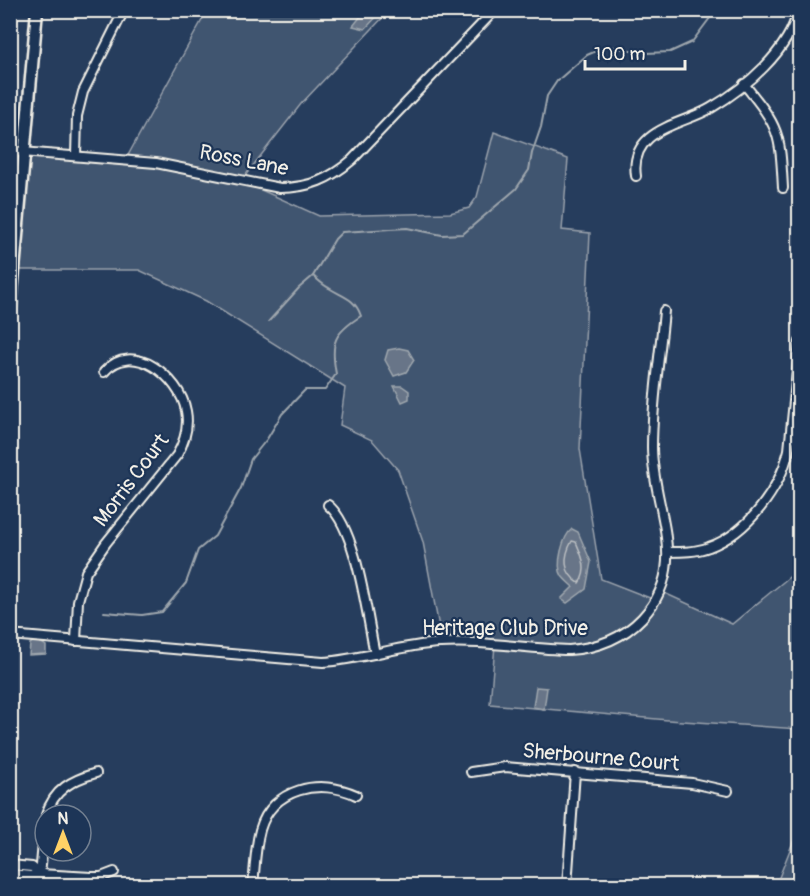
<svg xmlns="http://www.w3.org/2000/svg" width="810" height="896" viewBox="0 0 810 896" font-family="Pangolin,sans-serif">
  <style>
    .green { fill: #40546f; stroke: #9aa2ac; stroke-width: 1.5 }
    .water { fill: #677588; stroke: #9fa7ae; stroke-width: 1.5 }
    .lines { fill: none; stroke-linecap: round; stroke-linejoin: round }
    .shore { stroke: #bcbfc2; stroke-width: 1.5 }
    .stream { stroke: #9fa7ae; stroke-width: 2 }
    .street-casing { stroke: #f4f1e8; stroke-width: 12 }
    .secondary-casing { stroke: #f4f1e8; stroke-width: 15 }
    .street { stroke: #1d3557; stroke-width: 8 }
    .secondary { stroke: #1d3557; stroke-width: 10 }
    .labels { text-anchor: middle; stroke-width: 4.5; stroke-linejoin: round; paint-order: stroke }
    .street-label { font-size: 21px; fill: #f4f1e8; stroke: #1d3557 }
  </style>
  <rect width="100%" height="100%" fill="#263d5d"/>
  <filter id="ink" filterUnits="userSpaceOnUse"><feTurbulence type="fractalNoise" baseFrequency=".0167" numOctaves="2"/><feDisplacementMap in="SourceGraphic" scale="12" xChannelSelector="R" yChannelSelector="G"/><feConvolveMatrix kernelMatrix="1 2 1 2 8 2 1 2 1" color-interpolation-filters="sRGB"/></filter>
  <g filter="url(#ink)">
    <g class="green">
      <path d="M207,11H389L301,104L241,181L319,216L450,213L469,208L477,197L494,132L568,159L562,230L590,233L580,449L601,579L655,600L660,591L732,624L799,569V729L668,720L490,704L495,645L442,643L423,542L398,470L372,440L340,425L345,388L206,301L139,270H14L24,152L126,159Z"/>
      <path d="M799,827V885H776Z"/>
    </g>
    <g class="water">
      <path d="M365,11H382L365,29L353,26Z"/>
      <path d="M399,348L408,350L414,360L406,372L394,376L385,360L388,350Z"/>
      <path d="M394,386H402L409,391V399L402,402Z"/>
      <path d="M572,529L578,532L591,562L586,589L567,603L561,599L573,587C570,584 565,580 562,576C555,565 563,536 572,529Z"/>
      <path d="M33,642H40L46,646V654L29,655L30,644Z"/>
      <path d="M536,687L547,688L544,709L533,707Z"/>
    </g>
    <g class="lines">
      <path class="shore" d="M572,541L576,542C582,556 589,570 579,583C563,573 563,557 572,541Z"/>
      <g class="stream">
        <path d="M269,321L299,288L313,276L335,239L342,232L407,228L442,235L463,234L516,189L529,170L532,153L541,127L547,96L557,81L587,55L608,46L646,53L670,52L692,42L716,10"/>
        <path d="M104,612L142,615L162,612L186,583L198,550L215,536L241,488L251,459L267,439L282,414L305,390H325L336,374C330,342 334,333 361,316C355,298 343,297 329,288C323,285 318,280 313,276"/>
      </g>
      <g class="street-casing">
        <g id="street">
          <path d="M744,84C780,128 780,133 783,188"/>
          <path d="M10,151L156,163L280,188C309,188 330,179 352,160L495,10"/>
          <path d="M76,156L77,116L83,92L124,10"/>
          <path d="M636,176C629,128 683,125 711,108C745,88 790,51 798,10"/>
          <path d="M328,505C357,528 367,617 375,654"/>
          <path d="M668,552C682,552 696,552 709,547C748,533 780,489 789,450L800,342"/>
          <path d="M10,635L323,662C363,659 401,645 440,643C483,640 526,649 569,650C597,648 622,639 642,618C692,564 652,508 652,447C652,402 660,356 664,311"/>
          <path d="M76,641L78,601L86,572L106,543L177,455C185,441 189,427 186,411C180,377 132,339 104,372"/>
          <path d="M471,772L505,767L692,783L728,791"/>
          <path d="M46,815C54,789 72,780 96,773"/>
          <path d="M10,865L32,867L40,874"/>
          <path d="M10,874L31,876L40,874L91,877H101L114,872"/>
          <path d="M567,884L586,886"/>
          <path d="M39,886L45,822"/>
          <path d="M253,886C255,867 255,848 260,830C272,788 320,778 356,795"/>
          <path d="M567,886L575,772"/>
        </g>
      </g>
      <g class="secondary-casing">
        <path id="secondary" d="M10,315L37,10"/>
      </g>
      <use href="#street" class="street"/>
      <use href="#secondary" class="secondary"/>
    </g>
  </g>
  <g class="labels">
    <g class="street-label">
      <text transform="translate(244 160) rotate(11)" y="7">Ross Lane</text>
      <text transform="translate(131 480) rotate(-53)" y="7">Morris Court</text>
      <text x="505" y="635">Heritage Club Drive</text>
      <text transform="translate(601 757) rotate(5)" y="7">Sherbourne Court</text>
    </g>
  </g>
  <rect width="810" height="896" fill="none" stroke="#1d3557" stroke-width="36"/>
  <rect x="18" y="18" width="774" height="860" fill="none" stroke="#f4f1e8" stroke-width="2" filter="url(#ink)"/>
  <g transform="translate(63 833)"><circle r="28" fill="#1d3557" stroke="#738091" stroke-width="1.5"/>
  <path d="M0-4.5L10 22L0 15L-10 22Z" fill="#ffd166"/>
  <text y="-9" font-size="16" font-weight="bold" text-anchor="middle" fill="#f4f1e8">N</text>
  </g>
  <path d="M585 60v9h100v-9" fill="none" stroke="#f4f1e8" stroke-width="3"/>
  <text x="594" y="60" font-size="18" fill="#f4f1e8" stroke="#1d3557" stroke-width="4.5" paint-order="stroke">100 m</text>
</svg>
